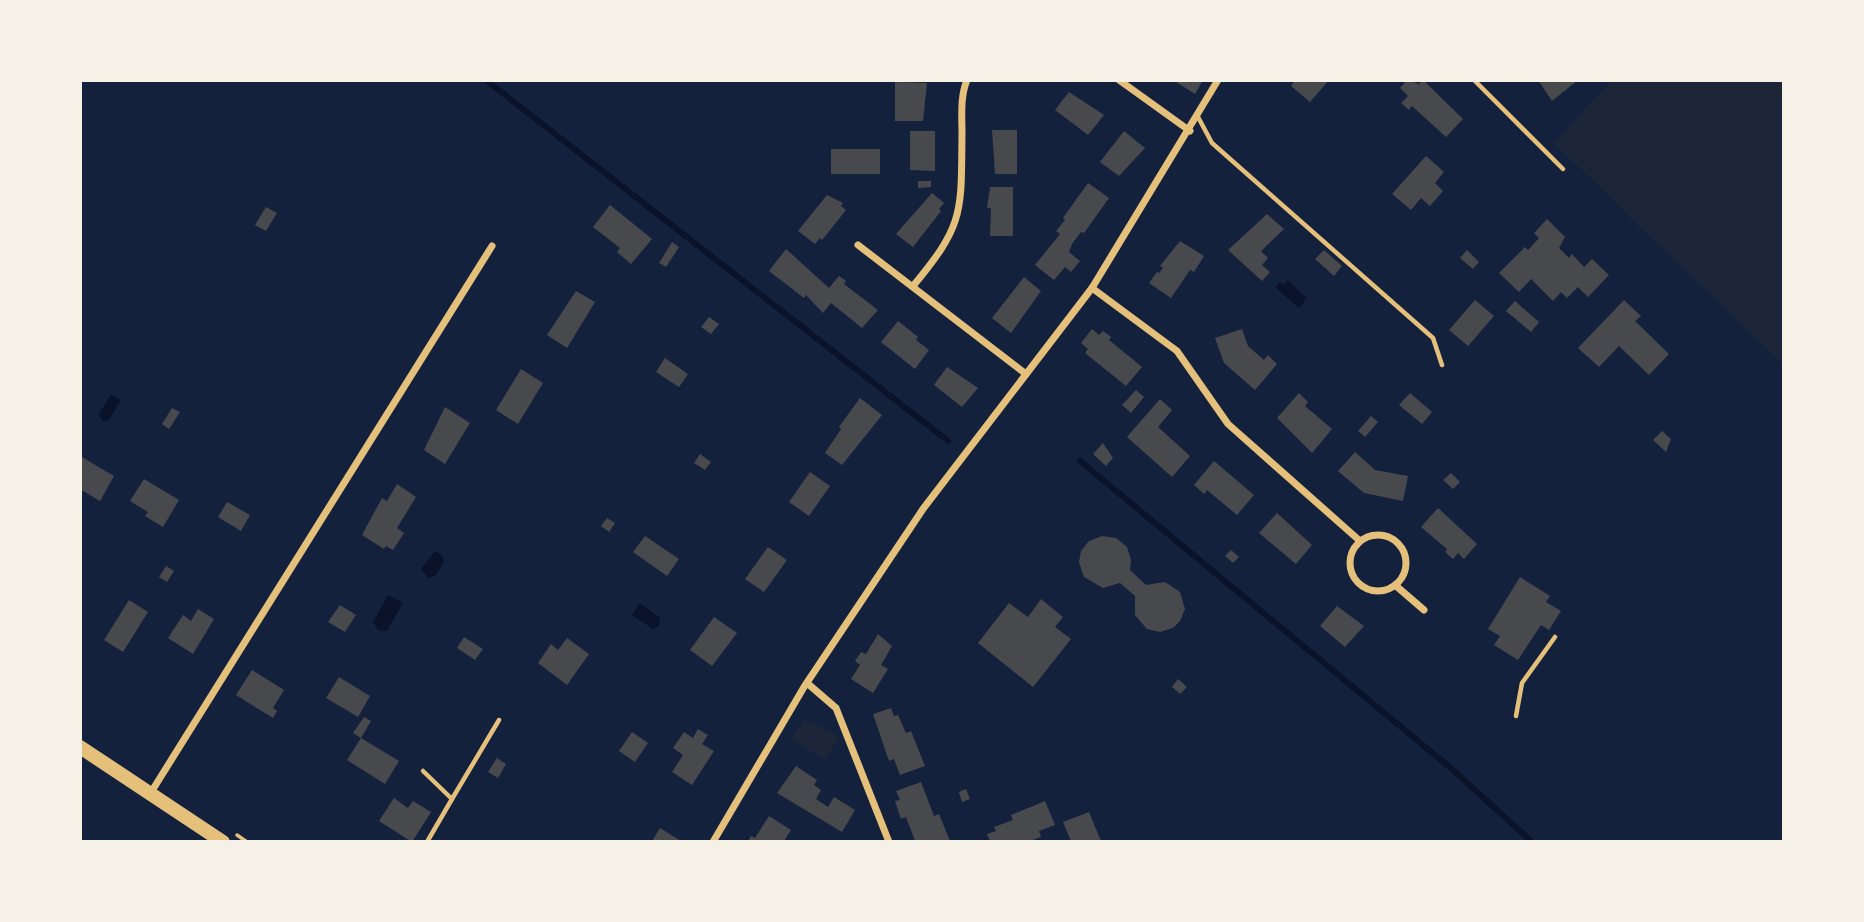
<svg xmlns="http://www.w3.org/2000/svg" width="1864" height="922" viewBox="0 0 1864 922" font-family="'Exo 2',sans-serif">
  <style>
    .green { fill: #1d2539 }
    .water { fill: #0b132b }
    .lines { fill: none; stroke-linecap: round; stroke-linejoin: round }
    .stream { stroke: #0b132b; stroke-width: 6 }
    .building { fill: #48494c }
    .path { stroke: #e5c07b; stroke-width: 3.5 }
    .service { stroke: #e5c07b; stroke-width: 4.5 }
    .minor { stroke: #e5c07b; stroke-width: 7 }
    .primary { stroke: #e5c07b; stroke-width: 14 }
  </style>
  <rect width="100%" height="100%" fill="#14213d"/>
  <g class="green">
    <path d="M1611,81H1783V365L1554,143Z"/>
    <path d="M804,719L836,735L838,739L825,760L791,739Z"/>
  </g>
  <g class="water">
    <path d="M1287,280L1307,298L1299,308L1275,287L1280,282L1284,285Z"/>
    <path d="M111,394L121,400L109,420L103,422L99,414Z"/>
    <path d="M435,551L442,555L444,562L435,576L428,578L421,569Z"/>
    <path d="M388,595L403,603L387,631L378,630L373,622Z"/>
    <path d="M640,603L660,618L659,626L653,629L632,615Z"/>
  </g>
  <g class="lines">
    <g class="stream">
      <path d="M486,80L948,441"/>
      <path d="M1080,461L1453,770L1532,842"/>
    </g>
  </g>
  <g class="building">
    <path d="M1173,80H1203L1195,94Z"/>
    <path d="M1295,80H1329L1310,102L1291,86Z"/>
    <path d="M1407,80L1419,84L1423,80L1463,119L1446,137L1412,106L1409,110L1401,103L1408,96L1400,88Z"/>
    <path d="M1538,80H1578L1552,101Z"/>
    <path d="M895,82L927,83L923,121H895Z"/>
    <path d="M1069,92L1104,115L1088,135L1055,110Z"/>
    <path d="M992,130H1017V174H995Z"/>
    <path d="M910,131H935V171L910,170Z"/>
    <path d="M1124,131L1145,148L1119,176L1100,162Z"/>
    <rect x="831" y="149" width="49" height="25"/>
    <path d="M1426,156L1444,172L1435,183L1443,191L1430,206L1421,198L1411,210L1392,194Z"/>
    <path d="M918,181H931V187L918,188Z"/>
    <path d="M1088,183L1109,198L1084,233L1081,232L1072,244L1069,252L1080,261L1071,272L1065,267L1054,280L1035,265L1060,234L1056,231L1065,220L1063,218Z"/>
    <path d="M990,187H1013V236H990L991,208H987Z"/>
    <path d="M932,193L944,203L939,209L941,211L913,247L896,234Z"/>
    <path d="M827,195L843,203L841,206L846,210L822,240L820,238L815,244L798,231Z"/>
    <path d="M610,205L652,239L631,264L617,252L620,248L593,227Z"/>
    <path d="M266,207L277,213L266,231L255,225Z"/>
    <path d="M1267,214L1284,229L1261,251L1268,258L1262,265L1270,272L1262,281L1228,250Z"/>
    <path d="M1547,219L1565,237L1559,248L1569,258L1572,254L1584,267L1592,259L1609,275L1588,297L1578,287L1567,298L1561,292L1553,301L1531,279L1519,292L1499,273L1525,247L1528,250L1539,238L1534,233Z"/>
    <path d="M1180,241L1204,256L1194,272L1190,270L1171,298L1149,283L1157,272L1159,273L1163,268L1160,266Z"/>
    <path d="M672,242L679,247L666,267L659,263Z"/>
    <path d="M786,249L829,288L839,276L846,281L844,284L878,310L862,328L831,303L823,313L806,295L804,298L769,271Z"/>
    <path d="M1324,250L1342,266L1334,276L1315,259Z"/>
    <path d="M1467,250L1479,262L1473,269L1460,258Z"/>
    <path d="M1024,277L1041,291L1011,333L992,318Z"/>
    <path d="M576,291L595,302L567,348L547,335Z"/>
    <path d="M1475,300L1494,316L1468,346L1449,330Z"/>
    <path d="M1624,300L1641,316L1635,321L1669,354L1649,375L1619,346L1599,367L1578,348Z"/>
    <path d="M1515,301L1539,322L1531,332L1506,311Z"/>
    <path d="M709,317L719,324L711,334L701,327Z"/>
    <path d="M898,321L918,337L916,340L929,350L915,369L881,342Z"/>
    <path d="M1092,329L1099,335L1103,331L1111,337L1109,340L1142,367L1126,386L1085,353L1088,349L1081,343Z"/>
    <path d="M1242,329L1248,346L1264,360L1268,355L1277,364L1255,390L1224,363L1215,338Z"/>
    <path d="M665,358L688,374L679,387L656,372Z"/>
    <path d="M947,367L978,388L962,407L934,385Z"/>
    <path d="M521,369L543,383L518,424L496,410Z"/>
    <path d="M1136,390L1144,397L1131,413L1122,405Z"/>
    <path d="M1299,393L1308,402L1305,406L1332,429L1312,453L1277,418Z"/>
    <path d="M1410,393L1432,412L1422,424L1399,405Z"/>
    <path d="M860,398L882,415L842,465L825,453L841,429L839,427Z"/>
    <path d="M1160,399L1172,410L1158,427L1190,456L1172,477L1127,437Z"/>
    <path d="M445,407L470,423L445,464L424,450Z"/>
    <path d="M172,408L180,412L169,429L162,424Z"/>
    <path d="M1371,416L1378,422L1365,437L1358,431Z"/>
    <path d="M1662,431L1671,439L1666,452L1653,440Z"/>
    <path d="M1103,443L1113,458L1106,466L1093,454Z"/>
    <path d="M1355,452L1375,470L1408,476L1403,501L1364,493L1338,471Z"/>
    <path d="M700,454L711,462L705,470L694,463Z"/>
    <path d="M80,456L114,476L100,501L80,489Z"/>
    <path d="M1214,461L1254,495L1237,515L1207,490L1204,494L1194,485Z"/>
    <path d="M810,472L830,486L809,516L789,502Z"/>
    <path d="M1451,473L1460,482L1453,489L1443,480Z"/>
    <path d="M144,479L179,500L163,527L145,516L148,512L130,501Z"/>
    <path d="M397,484L416,497L397,528L404,533L393,550L386,546L384,549L362,535L382,498L387,501Z"/>
    <path d="M227,502L250,515L241,531L218,517Z"/>
    <path d="M1438,508L1477,544L1464,559L1458,553L1453,559L1445,552L1447,549L1421,527Z"/>
    <path d="M1277,513L1312,545L1296,564L1259,533Z"/>
    <path d="M607,518L615,523L609,532L601,526Z"/>
    <path d="M645,536L679,559L667,576L633,552Z"/>
    <path d="M1102,536L1116,538L1127,547L1131,560L1130,570L1146,585L1165,582L1180,592L1185,609L1180,621L1173,628L1160,632L1147,629L1135,615V596L1120,583L1103,588L1084,577L1079,562L1081,551L1089,541Z"/>
    <path d="M768,547L787,560L764,592L745,579Z"/>
    <path d="M1231,550L1239,557L1233,563L1225,556Z"/>
    <path d="M166,566L174,571L167,582L159,577Z"/>
    <path d="M1520,577L1550,596L1546,602L1561,611L1549,630L1541,625L1518,660L1494,645L1500,636L1488,629Z"/>
    <path d="M1041,599L1063,617L1055,627L1071,639L1033,687L978,643L1009,603L1028,617Z"/>
    <path d="M129,600L148,612L123,652L104,640Z"/>
    <path d="M340,605L356,615L345,632L328,622Z"/>
    <path d="M1337,606L1364,626L1345,647L1320,626Z"/>
    <path d="M198,609L214,619L193,654L168,638L183,615L191,621Z"/>
    <path d="M714,617L737,633L712,666L690,650Z"/>
    <path d="M878,634L892,646L881,665L888,669L873,693L851,679L860,665L855,661L861,652L866,654Z"/>
    <path d="M464,637L483,649L475,660L457,648Z"/>
    <path d="M567,638L589,654L567,685L538,663L551,644L558,650Z"/>
    <path d="M252,670L284,690L273,708L277,711L273,718L236,695Z"/>
    <path d="M339,677L370,696L358,717L326,698Z"/>
    <path d="M1178,679L1187,687L1180,694L1172,687Z"/>
    <path d="M891,708L894,716L898,715L906,733L911,731L925,766L900,775L894,759L889,761L873,714Z"/>
    <path d="M364,717L371,721L361,738L353,733Z"/>
    <path d="M698,729L708,735L702,744L714,751L692,785L672,772L683,755L673,748L684,732L693,738Z"/>
    <path d="M632,732L648,743L635,762L619,751Z"/>
    <path d="M361,738L399,761L385,784L347,760Z"/>
    <path d="M497,758L506,764L498,778L488,772Z"/>
    <path d="M796,766L817,780L814,785L821,790L816,799L828,807L834,797L855,810L842,832L777,793Z"/>
    <path d="M921,782L934,816L939,814L950,841H915L906,817L901,819L895,801L900,800L896,791Z"/>
    <path d="M966,789L970,799L962,802L959,792Z"/>
    <path d="M394,798L408,808L413,801L431,812L412,842L379,821Z"/>
    <path d="M1045,801L1055,825L1039,831L1041,837L1030,841H990L987,834L996,831L994,827L1013,820L1011,815Z"/>
    <path d="M1089,812L1101,841H1071L1063,822Z"/>
    <path d="M769,816L791,830L784,841H748L751,836L755,838Z"/>
    <path d="M660,828L681,841H652Z"/>
  </g>
  <g class="lines">
    <path class="path" d="M237,835L247,842"/>
    <g class="service">
      <path d="M1474,80L1563,169"/>
      <path d="M1198,117L1212,143L1433,338L1442,365"/>
      <path d="M1516,716L1522,683L1555,637"/>
      <path d="M423,771L452,799L427,842"/>
      <path d="M452,799L499,720"/>
    </g>
    <g class="minor">
      <path d="M1119,80L1190,131"/>
      <path d="M858,245L1026,374"/>
      <path d="M913,286C965,224 961,212 962,134C962,116 960,97 967,80"/>
      <path d="M1092,288L1177,351L1228,424L1360,541"/>
      <circle cx="1378" cy="563" r="28"/>
      <path d="M1395,585L1424,610"/>
      <path d="M807,683L836,708L889,842"/>
      <path d="M150,794L492,246"/>
      <path d="M713,842L804,687L923,509L1092,288L1218,80"/>
    </g>
    <path class="primary" d="M80,747L223,842"/>
  </g>
  <rect width="1864" height="922" fill="none" stroke="#f6f1e7" stroke-width="164"/>
</svg>
